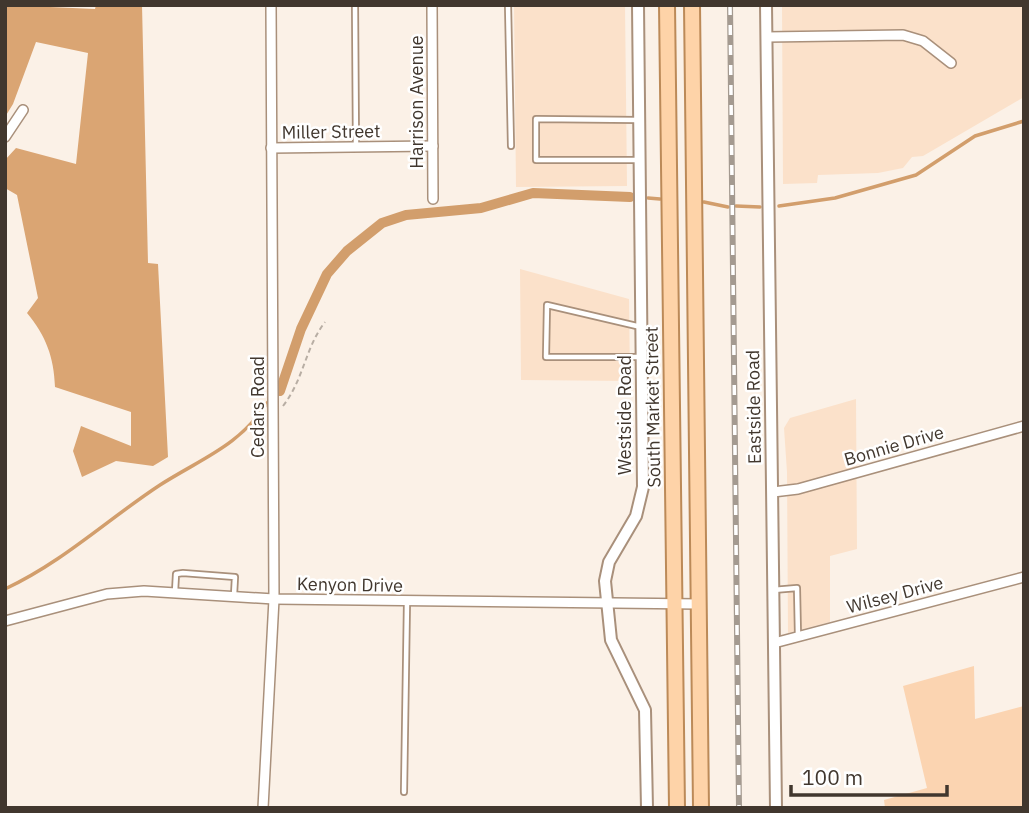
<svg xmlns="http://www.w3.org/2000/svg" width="1029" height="813" viewBox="0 0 1029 813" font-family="'IBM Plex Sans',sans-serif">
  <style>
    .built { fill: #fbe1ca }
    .green { fill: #fbd4b1 }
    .forest { fill: #daa573 }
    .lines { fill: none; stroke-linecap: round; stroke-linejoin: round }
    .stream { stroke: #d29e6c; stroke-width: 3.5 }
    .canal { stroke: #d29e6c; stroke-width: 10 }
    .service-casing { stroke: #a9907b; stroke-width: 8 }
    .minor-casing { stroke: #a9907b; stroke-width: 12 }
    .tertiary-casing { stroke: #a9907b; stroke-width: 14 }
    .primary-casing { stroke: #bc8a58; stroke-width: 18 }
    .path { stroke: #b8aea4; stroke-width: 2; stroke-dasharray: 5 3.5; stroke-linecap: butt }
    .service { stroke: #fff; stroke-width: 4.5 }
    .minor { stroke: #fff; stroke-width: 9 }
    .tertiary { stroke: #fff; stroke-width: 10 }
    .primary { stroke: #fed3a8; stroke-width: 14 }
    .rail-casing { stroke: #a49a90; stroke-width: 6 }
    .rail { stroke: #fff; stroke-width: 3.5; stroke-dasharray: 10; stroke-linecap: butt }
    .labels { text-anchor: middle; stroke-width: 5; stroke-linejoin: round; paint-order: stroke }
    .street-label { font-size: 18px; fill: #41372e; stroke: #fff }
  </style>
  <rect width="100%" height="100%" fill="#fbf1e7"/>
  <g class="built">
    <path d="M514,5H625L627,186L516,187Z"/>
    <path d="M782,5H1024V97L923,156L912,157L903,168L878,173L818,175L817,183L783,184Z"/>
    <path d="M520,269L629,299L630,381L521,380Z"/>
    <path d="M856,399L857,549L830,556V622L788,633L787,472L784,428L790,418Z"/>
  </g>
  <path class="green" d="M974,666L975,719L1024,706V808H885L884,800L927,788L903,686Z"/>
  <path class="forest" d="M5,5L95,9L96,5H142L148,263L158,264L168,457L153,466L116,461L82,477L73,451L81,426L131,446V412L55,387C54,357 46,336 27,313L38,298L17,195L5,188V160L16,148L76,164L88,53L36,42L13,104L5,117Z"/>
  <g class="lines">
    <g class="stream">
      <path d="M648,198L660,199"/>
      <path d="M704,202L728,207"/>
      <path d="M736,206L760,207"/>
      <path d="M779,206L835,198L916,175L975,136L1024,121"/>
      <path d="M5,589C63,562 108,519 160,485C204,457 238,447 268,402"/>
    </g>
    <path class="canal" d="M280,391L301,329L327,274L347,251L382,223L406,215L481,208L533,193L630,197"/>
    <g class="service-casing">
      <g id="service">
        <path d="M355,5L356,147"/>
        <path d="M508,5L511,146"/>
        <path d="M638,120L536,119V160H640"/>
        <path d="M641,357H546L547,305L641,327"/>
        <path d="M773,590L797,588L798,636"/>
        <path d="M175,592L176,574L183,573L235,577L234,595"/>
        <path d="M404,792L407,602"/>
      </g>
    </g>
    <g class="minor-casing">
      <g id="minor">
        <path d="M432,5L433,199"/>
        <path d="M767,37L903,35L923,41L951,63"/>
        <path d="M5,137L23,110"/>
        <path d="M271,148L433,146"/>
        <path d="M773,492L798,489L1024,426"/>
        <path d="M5,621L107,594L144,591L274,599L698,604"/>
        <path d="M774,643L1024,577"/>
        <path d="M263,808L274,599L271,5"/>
      </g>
    </g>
    <g class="tertiary-casing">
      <g id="tertiary">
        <path d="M638,5L643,487L636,516L609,562L605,581L611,640L645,710L647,808"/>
        <path d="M766,5L776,808"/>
      </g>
    </g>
    <g class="primary-casing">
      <g id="primary">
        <path d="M667,5L677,808"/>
        <path d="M692,5L701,808"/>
      </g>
    </g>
    <path class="path" d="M283,406C304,379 305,348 325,322"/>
    <use href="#service" class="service"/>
    <use href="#minor" class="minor"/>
    <use href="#tertiary" class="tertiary"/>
    <use href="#primary" class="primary"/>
    <g class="rail-casing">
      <path id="rail" d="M730,5L739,808"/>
    </g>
    <use href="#rail" class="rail"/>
  </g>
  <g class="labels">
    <g class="street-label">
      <text transform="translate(417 102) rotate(-90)" y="6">Harrison Avenue</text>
      <text transform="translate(331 132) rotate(-1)" y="6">Miller Street</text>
      <text transform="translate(258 407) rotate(-90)" y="6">Cedars Road</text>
      <text transform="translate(653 407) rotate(-91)" y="6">South Market Street</text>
      <text transform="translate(754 407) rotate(-91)" y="6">Eastside Road</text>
      <text transform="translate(625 415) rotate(-90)" y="6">Westside Road</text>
      <text transform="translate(894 446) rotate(-16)" y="6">Bonnie Drive</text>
      <text transform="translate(350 585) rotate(1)" y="6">Kenyon Drive</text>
      <text transform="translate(895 595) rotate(-15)" y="6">Wilsey Drive</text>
    </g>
  </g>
  <rect width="1029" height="813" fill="none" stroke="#41372e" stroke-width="14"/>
  <path d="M791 785v10h156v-10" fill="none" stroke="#41372e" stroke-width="3.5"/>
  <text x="802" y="785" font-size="21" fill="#41372e" stroke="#ffffff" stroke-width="5" paint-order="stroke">100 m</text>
</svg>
